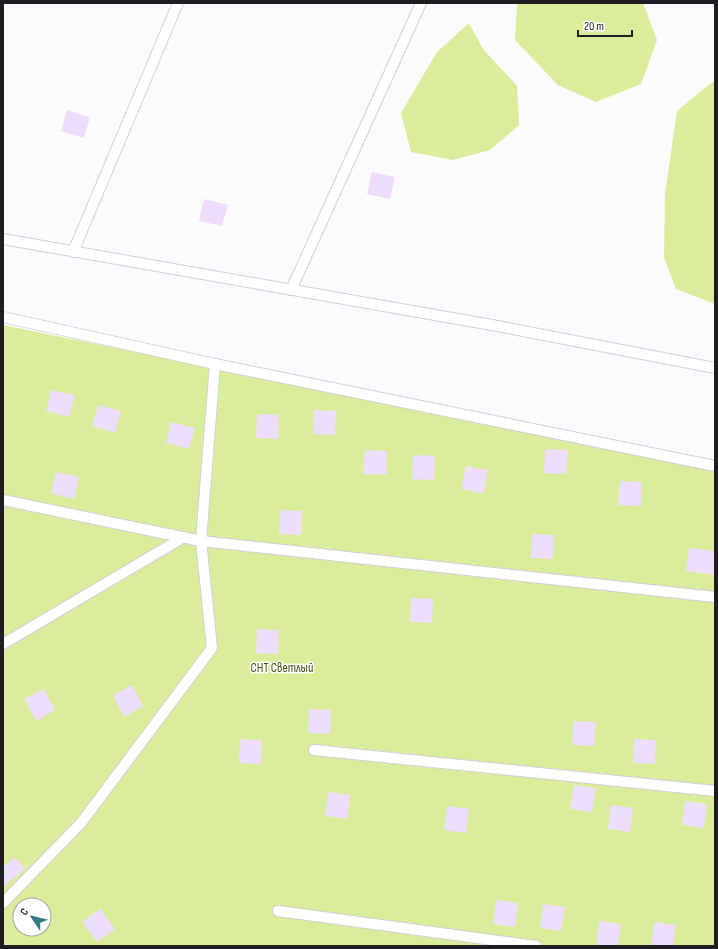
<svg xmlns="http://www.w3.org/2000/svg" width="718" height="949" viewBox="0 0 718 949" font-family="'Sofia Sans Condensed',sans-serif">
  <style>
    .green { fill: #daed9b; fill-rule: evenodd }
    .building { fill: #eeddfd }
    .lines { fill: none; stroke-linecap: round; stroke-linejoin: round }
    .lane-casing { stroke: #d5cfdd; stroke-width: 12 }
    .lane { stroke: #fff; stroke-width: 10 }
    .labels { text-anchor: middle; stroke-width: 3; stroke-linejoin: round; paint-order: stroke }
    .park-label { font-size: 13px; fill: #45500f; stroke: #fff }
  </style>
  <rect width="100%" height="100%" fill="#fbfafd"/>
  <g class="green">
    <path d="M517,3H643L657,40L641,84L596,102L558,85L515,40Z"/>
    <path d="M469,23L483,49L517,86L519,125L490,150L453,160L411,152L401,113L437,52Z"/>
    <path d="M715,80V304L676,289L664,257L665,194L677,111Z"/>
    <path d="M3,325L683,464L715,468V946H3ZM20,905H44V929H20Z"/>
  </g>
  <g class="building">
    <path d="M67,110L90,117L84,138L61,131Z"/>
    <path d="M372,172L395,177L390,199L367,194Z"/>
    <path d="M204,199L228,205L222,226L199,221Z"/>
    <path d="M51,390L75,395L69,417L46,411Z"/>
    <path d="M98,405L121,411L115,433L92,426Z"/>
    <path d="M314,410L336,411L335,435L313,434Z"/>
    <path d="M257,414L279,415L278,439L256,438Z"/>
    <path d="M171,422L195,428L189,449L166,443Z"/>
    <path d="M545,449L568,450L566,474L544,473Z"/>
    <path d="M365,450L387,451L386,475L363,474Z"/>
    <path d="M413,455L435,456L434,480L412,479Z"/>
    <path d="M466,466L488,470L483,494L461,489Z"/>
    <path d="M56,472L79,477L74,499L51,493Z"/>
    <path d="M620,481L642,482L641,506L618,505Z"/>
    <path d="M280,510L302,511L301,535L279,534Z"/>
    <path d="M532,534L554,535L553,559L531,558Z"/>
    <path d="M689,548L715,551V575L686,571Z"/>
    <path d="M411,598L433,599L432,623L410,622Z"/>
    <path d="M257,629L279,630L278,654L256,653Z"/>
    <path d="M132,685L143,706L124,717L113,695Z"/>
    <path d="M44,689L55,710L36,721L24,699Z"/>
    <path d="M309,709L331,710L330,734L308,733Z"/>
    <path d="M573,721L596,722L594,746L572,745Z"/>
    <path d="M240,739L262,740L261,764L239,763Z"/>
    <path d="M634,739L656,740L655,764L633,763Z"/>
    <path d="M574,785L596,788L592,812L570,809Z"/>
    <path d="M328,792L350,795L347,819L325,816Z"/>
    <path d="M685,801L707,804L704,828L682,825Z"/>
    <path d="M611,805L633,808L630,832L608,829Z"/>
    <path d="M447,806L469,809L466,833L444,830Z"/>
    <path d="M15,857L25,869L3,887V867Z"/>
    <path d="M496,900L518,903L515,927L493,924Z"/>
    <path d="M543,904L565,907L561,931L540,928Z"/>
    <path d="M100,909L115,929L97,942L82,922Z"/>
    <path d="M599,921L621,924L618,946L596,945Z"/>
    <path d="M654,922L676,925L673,946H651Z"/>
  </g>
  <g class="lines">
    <g class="lane-casing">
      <g id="lane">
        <path d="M3,239L492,325L715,368"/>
        <path d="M73,252L178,3"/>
        <path d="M291,290L421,3"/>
        <path d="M3,317L215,364L201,541L212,648L81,823L3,903"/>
        <path d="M215,364L715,466"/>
        <path d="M3,500L201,541L715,597"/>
        <path d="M3,644L184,537"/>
        <path d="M314,750L715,791"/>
        <path d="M278,911L536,946"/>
      </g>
    </g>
    <use href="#lane" class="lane"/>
  </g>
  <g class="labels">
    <g class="park-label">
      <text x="282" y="672">СНТ Светлый</text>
    </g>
  </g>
  <rect width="718" height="949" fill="none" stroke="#1f1d22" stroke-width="8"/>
  <g transform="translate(32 917) rotate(305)"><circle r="19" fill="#ffffff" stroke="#a5a5a7"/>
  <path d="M0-3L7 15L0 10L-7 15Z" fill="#337b84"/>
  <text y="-6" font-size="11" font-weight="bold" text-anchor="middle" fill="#1f1d22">С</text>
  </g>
  <path d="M578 30v6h54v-6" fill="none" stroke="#1f1d22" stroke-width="2"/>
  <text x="584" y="30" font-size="12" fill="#1f1d22" stroke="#ffffff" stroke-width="3" paint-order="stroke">20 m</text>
</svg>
